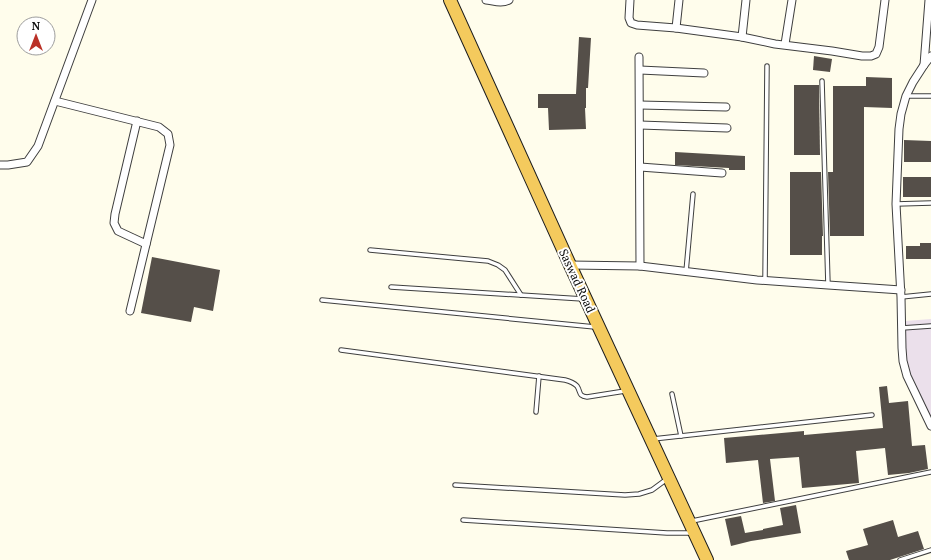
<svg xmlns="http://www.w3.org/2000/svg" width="931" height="560" viewBox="0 0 931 560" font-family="'PT Serif',serif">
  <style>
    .industrial { fill: #ebe0eb }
    .building { fill: #554f49 }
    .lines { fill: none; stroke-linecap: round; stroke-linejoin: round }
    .service-casing { stroke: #3f3f3f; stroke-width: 5.5 }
    .minor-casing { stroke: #3f3f3f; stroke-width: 9 }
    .trunk-casing { stroke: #1d1d1d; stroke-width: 14 }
    .service { stroke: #fff; stroke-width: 3.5 }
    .minor { stroke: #fff; stroke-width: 7 }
    .trunk { stroke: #f4ca5d; stroke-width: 12 }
    .labels { text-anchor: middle; stroke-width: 4; stroke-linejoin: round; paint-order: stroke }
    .street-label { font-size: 12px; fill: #0c0c0c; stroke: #fff }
  </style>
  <rect width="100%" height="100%" fill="#fffdec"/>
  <path class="industrial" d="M931,319V424L904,361L905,321Z"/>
  <g class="building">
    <path d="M579,37L591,38L588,88H586V108H585L586,129L549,130L548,108H538V94H576Z"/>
    <path d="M814,56L832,59L830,72L813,70Z"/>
    <path d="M866,77L892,78V108L864,107V236H830L828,172H833V86H866Z"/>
    <path d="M794,85H819L820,155H794Z"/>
    <path d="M904,140L931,141V162H904Z"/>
    <path d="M675,152L745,156V170H729V168L675,165Z"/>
    <path d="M790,172H821L823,236H822V255H790Z"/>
    <rect x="903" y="177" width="28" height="20"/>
    <path d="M920,243H931V259H906V246H920Z"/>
    <path d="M152,257L220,270L213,311L194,307L191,322L141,313Z"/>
    <path d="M887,386L889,403L908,401L912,446L925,445L928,469L909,473L888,475L885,448L856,451L859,483L802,488L799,457L770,459L775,501L763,503L758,460L726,463L724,438L804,431V435L883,428L879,387Z"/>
    <path d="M796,505L801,533L751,541L731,546L725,519L741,516L745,533L763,530V529L783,525L780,508Z"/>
    <path d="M893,520L898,537L918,531L924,549L890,560H849L846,551L868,545L863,529Z"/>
  </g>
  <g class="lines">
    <g class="service-casing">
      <g id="service">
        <path d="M822,81L828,285"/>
        <path d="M906,96H931"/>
        <path d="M896,204L931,203"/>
        <path d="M370,250L488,261L498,265L505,270L521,295"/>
        <path d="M686,272L693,194"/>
        <path d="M765,280L767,66"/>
        <path d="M391,287L583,299"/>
        <path d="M901,297L931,294"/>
        <path d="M322,300L595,327"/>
        <path d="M902,328L931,326"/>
        <path d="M341,350L565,380C569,381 574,383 577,386C581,392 578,396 587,397L625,391"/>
        <path d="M672,394L681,436"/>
        <path d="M536,412L539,376"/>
        <path d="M653,439L872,415"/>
        <path d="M455,485L625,495L639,494L652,490L667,479"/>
        <path d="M463,520L667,533H692"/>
        <path d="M692,521L931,472"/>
        <path d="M900,560L931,550"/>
      </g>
    </g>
    <g class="minor-casing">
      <g id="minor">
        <path d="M486,0C494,1 502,4 509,0"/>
        <path d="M630,0L629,18L631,23L637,25L676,28L742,37L775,44L832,51L862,56H871L876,54L879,47L885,0"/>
        <path d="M676,28L679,0"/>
        <path d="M742,37L746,0"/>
        <path d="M785,44L792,0"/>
        <path d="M931,56L924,65L913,82L906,96L901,114L899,129L896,204L901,297L902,348L903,361L907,376L931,426"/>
        <path d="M639,57L640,266"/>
        <path d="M924,65L929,0"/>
        <path d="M640,70L704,73"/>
        <path d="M55,101L159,127L168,134L170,145L130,311"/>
        <path d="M640,105L726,107"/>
        <path d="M137,121L115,214L114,223L118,231L146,244"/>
        <path d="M640,125L727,128"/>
        <path d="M0,165H8L27,162L38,146L92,0"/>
        <path d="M640,167L722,173"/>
        <path d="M570,265L640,266L757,280L828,285L901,290"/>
      </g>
    </g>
    <g class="trunk-casing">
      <path id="trunk" d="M450,0L570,265L707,560"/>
    </g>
    <use href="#service" class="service"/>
    <use href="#minor" class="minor"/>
    <use href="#trunk" class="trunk"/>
  </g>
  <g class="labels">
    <g class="street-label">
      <text transform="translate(577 281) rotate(65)" y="4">Saswad Road</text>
    </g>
  </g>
  <g transform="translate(36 36)"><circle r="19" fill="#ffffff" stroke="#9e9e9e"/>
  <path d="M0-3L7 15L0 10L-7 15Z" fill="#ba3127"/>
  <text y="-6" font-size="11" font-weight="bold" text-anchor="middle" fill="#0c0c0c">N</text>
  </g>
</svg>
